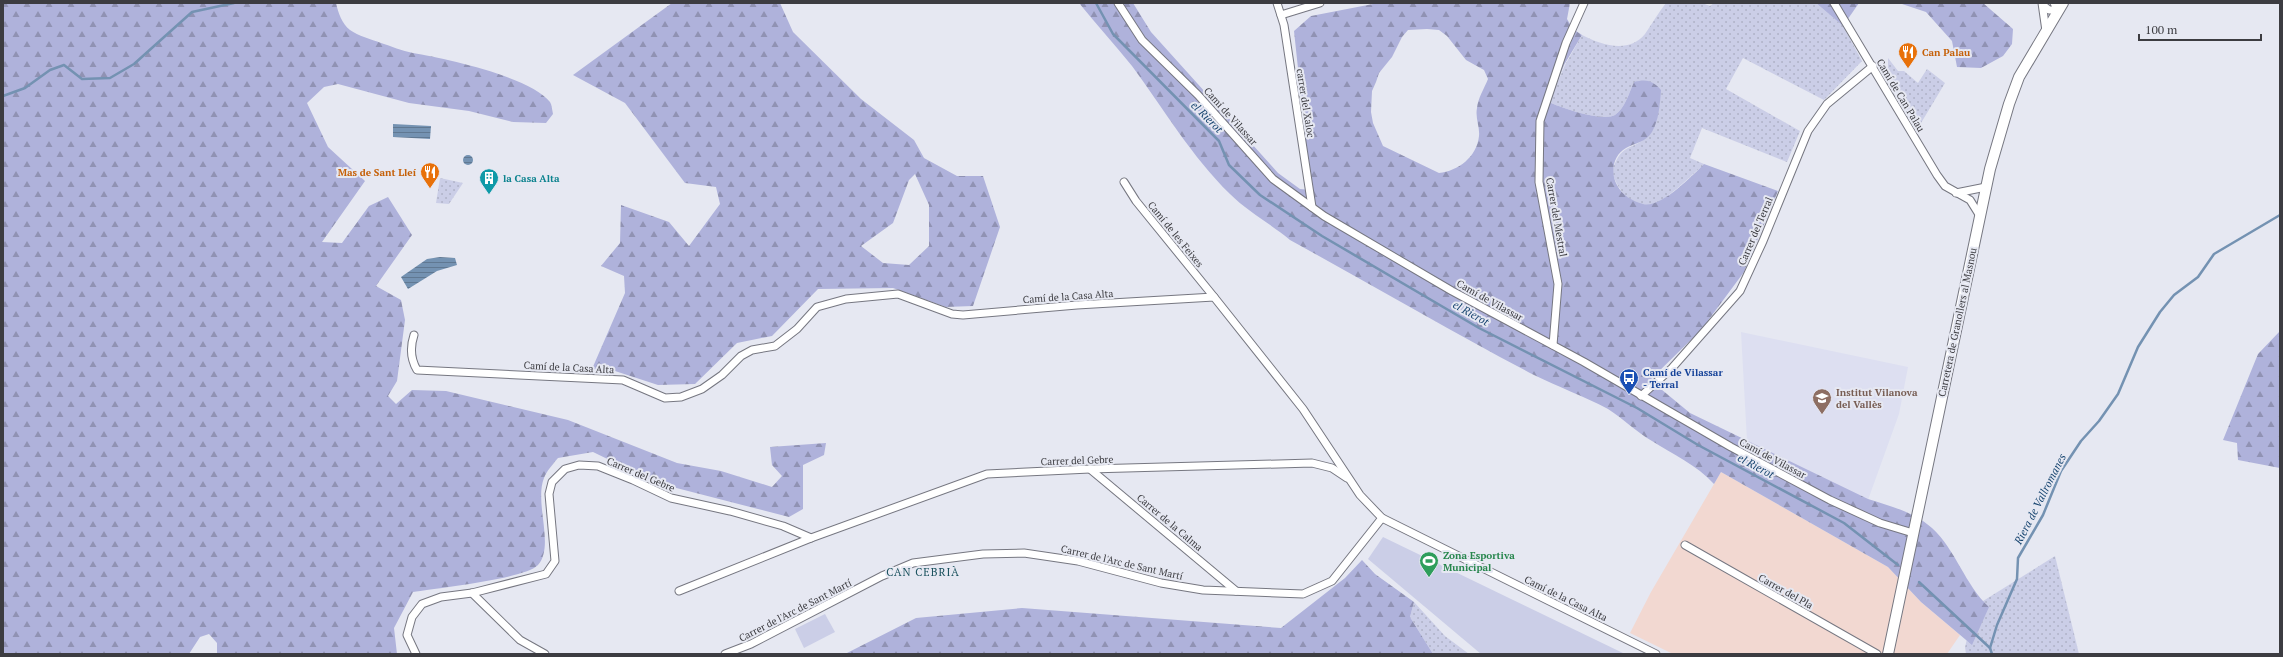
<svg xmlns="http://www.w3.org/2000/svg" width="2283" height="657" viewBox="0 0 2283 657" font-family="'PT Serif',serif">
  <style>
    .industrial { fill: #f2d8d1 }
    .built { fill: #dddff1 }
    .grass { fill: url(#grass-dots) }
    .forest { fill: url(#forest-firs); fill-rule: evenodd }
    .pitch { fill: #cbcee7 }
    .water { fill: url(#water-rules) }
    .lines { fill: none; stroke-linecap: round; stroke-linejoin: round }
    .stream { stroke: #7492b2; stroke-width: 2.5 }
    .street-casing { stroke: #767781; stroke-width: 9 }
    .secondary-casing { stroke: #767781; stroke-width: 12 }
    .street { stroke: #fff; stroke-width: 7 }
    .secondary { stroke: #fff; stroke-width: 10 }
    .labels { text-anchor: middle; stroke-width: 4; stroke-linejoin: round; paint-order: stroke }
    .food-label { font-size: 10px; font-weight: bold; fill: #c56008; stroke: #e6e8f2; text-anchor: start }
    .street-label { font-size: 10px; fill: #3c3c41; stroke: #e6e8f2 }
    .culture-label { font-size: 10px; font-weight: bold; fill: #0d838f; stroke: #e6e8f2; text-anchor: start }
    .transit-label { font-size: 10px; font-weight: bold; fill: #164399; stroke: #e6e8f2; text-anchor: start }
    .education-label { font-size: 10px; font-weight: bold; fill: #785e54; stroke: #e6e8f2; text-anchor: start }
    .leisure-label { font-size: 10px; font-weight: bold; fill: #27864d; stroke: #e6e8f2; text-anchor: start }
    .water-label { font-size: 11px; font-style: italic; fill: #194671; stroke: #e6e8f2 }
    .neighbourhood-label { font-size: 11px; letter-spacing: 1px; fill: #18505c; stroke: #e6e8f2 }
  </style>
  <defs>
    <pattern id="grass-dots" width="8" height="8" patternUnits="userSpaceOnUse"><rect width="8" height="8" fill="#cbcee7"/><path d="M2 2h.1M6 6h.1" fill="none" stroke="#afb2c7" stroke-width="1.8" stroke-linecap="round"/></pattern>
    <pattern id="forest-firs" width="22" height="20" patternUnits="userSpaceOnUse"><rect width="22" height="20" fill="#afb2db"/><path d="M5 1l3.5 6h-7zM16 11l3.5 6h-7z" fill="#9092b3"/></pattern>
    <pattern id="water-rules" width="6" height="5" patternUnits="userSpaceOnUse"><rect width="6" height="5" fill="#7492b2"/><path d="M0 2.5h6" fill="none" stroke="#607892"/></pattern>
  </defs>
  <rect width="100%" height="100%" fill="#e6e8f2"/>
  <path class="industrial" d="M1721,472L1888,567L1921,602L1960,635L1947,654H1673L1630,633L1651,592Z"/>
  <path class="built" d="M1741,332L1908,367L1899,414L1868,500L1747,441Z"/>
  <g class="grass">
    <path d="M1666,3H1702L1710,6L1714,3H1816L1843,26L1862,61L1824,100L1743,58L1726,89L1800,131L1787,162L1702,128L1690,158L1704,164C1694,173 1661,206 1648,206C1629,206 1617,188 1612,172C1622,138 1636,153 1651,132C1657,125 1658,111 1660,102L1634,82C1629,93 1625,108 1615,115C1603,122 1561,108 1549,102L1565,65L1582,35C1601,45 1629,54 1645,34C1652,24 1658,13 1666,3Z"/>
    <path d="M1888,58L1898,71H1904L1918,83L1927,69L1945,83L1918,128L1888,79Z"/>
    <path d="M440,178L463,183L449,204L436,203Z"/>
    <path d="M2055,556L2079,654H1966L1965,647L1975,606Z"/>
    <path d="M1414,602L1445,636L1469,654H1433L1410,617Z"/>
  </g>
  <g class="forest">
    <path d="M3,3H336C338,12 342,24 350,30C358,36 371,39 381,43C391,46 402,51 413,53C444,58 531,77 550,102C552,105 552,110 553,114L546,123L513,122L469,111L409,103L338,84L324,87L307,103L328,147L365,181L322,242L342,243L369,206L388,197L412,235L376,286L401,300L405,320L397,381L388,396L396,404L412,390L446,391L568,420L677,463L721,471L772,487L782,476L772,465L770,447L826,443L824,455L803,465V509L789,517L657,483L593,452L558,458C553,464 546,472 544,478C534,503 555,546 538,565C525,579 436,588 413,592L394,628L397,654H217V643L209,634L200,637L189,654H3Z"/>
    <path d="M672,3H780L793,32L861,99L914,140L924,158L957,176H983L1000,227L973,306L946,307L893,288L818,289L772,336L737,343L695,384L658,385L615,371L592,369L625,293L624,276L601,266L620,243L621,205L669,222L689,246L720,204L716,187L685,183L625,103L573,75ZM915,174L929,205V246L909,265L883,263L861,246L893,223L909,180Z"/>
    <path d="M1079,3H1133L1151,32L1278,173L1300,189L1311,190L1294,31L1311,16L1378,3H1570L1567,19L1573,29L1582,35L1564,65L1549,102C1561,108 1603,122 1615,115C1625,108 1629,93 1634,82C1646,79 1652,80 1661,90C1660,104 1659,120 1652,132C1646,142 1635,143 1626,148C1613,155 1610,173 1617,185C1622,195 1632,201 1643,204C1660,209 1692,176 1704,164L1778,191L1744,272L1701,330L1650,380L1690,413L1868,499C1890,506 1914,512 1932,528C1956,550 1965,585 1989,607L1972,645L1921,602L1888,567L1721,472L1714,484C1697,465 1672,454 1652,441C1636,432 1624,419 1608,409C1584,396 1558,387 1534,375C1452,332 1372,285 1290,240C1271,224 1248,212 1230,194C1192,157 1163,108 1132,66C1115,45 1096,24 1079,3ZM1427,29L1439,30L1447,36L1466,60L1484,70L1488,79C1484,89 1478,98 1477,108C1475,118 1480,127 1479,136C1477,157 1458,171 1439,173L1383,146L1373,123L1371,112L1372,91L1376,82L1379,73L1392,57L1402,37L1408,30Z"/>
    <path d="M1816,3H1859L1843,26Z"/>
    <path d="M1885,3H1983L2013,29L2012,44L2003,56L1981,68L1957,67L1952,41L1926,12L1899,3Z"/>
    <path d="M2280,331V468L2238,460L2237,443L2223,440L2258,354Z"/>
    <path d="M1362,560L1375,574L1414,602L1410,617L1433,654H845L916,618L1022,608L1281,628L1345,578Z"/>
  </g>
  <g class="pitch">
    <path d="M1383,537L1625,654H1481L1368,559Z"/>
    <path d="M825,614L835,632L804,648L795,629Z"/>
  </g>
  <g class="water">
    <path d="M393,124L431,126L430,139L393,137Z"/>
    <circle cx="468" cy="160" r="5"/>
    <path d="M440,257L455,258L457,265L437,271L408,289L401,277L427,259Z"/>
  </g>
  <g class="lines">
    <g class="stream">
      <path d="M1096,3L1113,34L1219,141L1229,165L1260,195L1322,236L1479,328L1637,408L1698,445L1844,523L1898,565"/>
      <path d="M3,96L25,88L50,70L64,65L82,79L110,78L134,64L192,12L234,3"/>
      <path d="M1919,582L1990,648"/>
      <path d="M1992,654L1990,648L1997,625L2017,579L2018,558L2043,515L2061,471L2081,441L2099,421L2118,394L2138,347L2160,312L2174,295L2198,277L2214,254L2280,215"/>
    </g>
    <g class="street-casing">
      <g id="street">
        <path d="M1118,3L1142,40L1198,95L1273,179L1324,216L1452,291L1584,362L1731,447L1830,500L1880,523L1913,533"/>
        <path d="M1277,3L1284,25L1312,207"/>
        <path d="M1834,3L1937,175L1945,186L1970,200L1980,216"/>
        <path d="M2042,3L2046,31"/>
        <path d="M2044,6L2049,10H2058L2054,3"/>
        <path d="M1281,15L1320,3"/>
        <path d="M1124,182L1136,201L1214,297"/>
        <path d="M1956,193L1986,187"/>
        <path d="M414,335C410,347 410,358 417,370L623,380L665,398L681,397L702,389L722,375L741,356L752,350L775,346L797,329L817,307L846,299L898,294L952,314L963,315L1077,305L1214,297L1303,409L1360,495L1382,518L1656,654"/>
        <path d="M1553,345L1558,284L1539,182L1540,121L1566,43L1584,3"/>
        <path d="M1641,396L1672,368L1740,291L1763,241L1808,131L1827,104L1873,66"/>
        <path d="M1090,469L1236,591"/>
        <path d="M1685,545L1877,654"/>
        <path d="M679,591L811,538"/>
        <path d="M472,593L520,640L545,654"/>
        <path d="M416,654L407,635L412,617L422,604L441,597L472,593L546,574L555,561L549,494L552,482L565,469L579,465L598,466L633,480L671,498L730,511L783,526L811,538L987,474L1090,469L1312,463L1332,468L1347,478"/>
        <path d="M725,654L751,644L882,576L913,563L983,554L1024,553L1078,561L1161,583L1203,590L1303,594L1332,581L1382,518"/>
      </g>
    </g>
    <g class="secondary-casing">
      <path id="secondary" d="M1888,654L1990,169L2009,104L2019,77L2063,3"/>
    </g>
    <use href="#street" class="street"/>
    <use href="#secondary" class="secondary"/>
  </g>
  <defs>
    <g id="restaurant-pin" transform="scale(1)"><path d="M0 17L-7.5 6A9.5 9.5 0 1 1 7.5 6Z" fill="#e8710a" stroke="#e6e8f2"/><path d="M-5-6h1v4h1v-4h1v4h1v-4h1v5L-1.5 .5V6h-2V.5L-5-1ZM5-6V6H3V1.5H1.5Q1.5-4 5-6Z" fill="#fff"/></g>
    <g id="building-pin" transform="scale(1)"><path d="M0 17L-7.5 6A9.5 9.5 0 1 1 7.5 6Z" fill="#0f9aa8" stroke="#e6e8f2"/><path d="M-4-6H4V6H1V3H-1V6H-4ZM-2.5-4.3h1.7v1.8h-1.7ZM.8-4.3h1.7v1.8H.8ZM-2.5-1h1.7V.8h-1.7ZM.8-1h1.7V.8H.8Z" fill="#fff"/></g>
    <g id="bus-pin" transform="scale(1)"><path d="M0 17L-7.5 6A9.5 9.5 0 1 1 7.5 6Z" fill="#1a4fb4" stroke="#e6e8f2"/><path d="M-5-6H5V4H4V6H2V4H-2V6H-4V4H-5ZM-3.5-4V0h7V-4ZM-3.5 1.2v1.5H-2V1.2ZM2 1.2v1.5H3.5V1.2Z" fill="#fff"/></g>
    <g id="school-pin" transform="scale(1)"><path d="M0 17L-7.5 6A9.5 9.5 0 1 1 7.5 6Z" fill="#8d6e63" stroke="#e6e8f2"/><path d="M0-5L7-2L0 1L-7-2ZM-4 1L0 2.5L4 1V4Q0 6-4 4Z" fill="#fff"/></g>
    <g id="stadium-pin" transform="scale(1)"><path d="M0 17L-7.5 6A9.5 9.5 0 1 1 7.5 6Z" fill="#2e9e5b" stroke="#e6e8f2"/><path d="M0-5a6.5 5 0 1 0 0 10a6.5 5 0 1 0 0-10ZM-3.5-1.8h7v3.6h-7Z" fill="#fff"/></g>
  </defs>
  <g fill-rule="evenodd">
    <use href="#restaurant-pin" x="1908" y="52"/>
    <use href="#restaurant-pin" x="430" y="172"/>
    <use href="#building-pin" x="489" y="178"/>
    <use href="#bus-pin" x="1629" y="378"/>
    <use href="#school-pin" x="1822" y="398"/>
    <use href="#stadium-pin" x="1429" y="561"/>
  </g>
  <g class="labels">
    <g class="food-label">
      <text x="1922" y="56">Can Palau</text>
      <text x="416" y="176" text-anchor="end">Mas de Sant Lleí</text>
    </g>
    <g class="street-label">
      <text transform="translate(1901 95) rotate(59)" y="4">Camí de Can Palau</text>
      <text transform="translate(1306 103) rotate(81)" y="4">carrer del Xaloc</text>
      <text transform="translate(1231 116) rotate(48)" y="4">Camí de Vilassar</text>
      <text transform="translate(1557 217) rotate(80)" y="4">Carrer del Mestral</text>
      <text transform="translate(1755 231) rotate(-67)" y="4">Carrer del Terral</text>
      <text transform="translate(1176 234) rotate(51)" y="4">Camí de les Feixes</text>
      <text transform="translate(1068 296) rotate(-4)" y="4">Camí de la Casa Alta</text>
      <text transform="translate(1490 300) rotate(29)" y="4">Camí de Vilassar</text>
      <text transform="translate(1957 322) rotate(-78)" y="4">Carretera de Granollers al Masnou</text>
      <text transform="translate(569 367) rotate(3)" y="4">Camí de la Casa Alta</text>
      <text transform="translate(1773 458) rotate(28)" y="4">Camí de Vilassar</text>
      <text transform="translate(1077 460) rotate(-2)" y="4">Carrer del Gebre</text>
      <text transform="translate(641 474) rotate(23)" y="4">Carrer del Gebre</text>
      <text transform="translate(1170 522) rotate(40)" y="4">Carrer de la Calma</text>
      <text transform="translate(1122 562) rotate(13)" y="4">Carrer de l'Arc de Sant Martí</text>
      <text transform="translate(1786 591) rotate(29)" y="4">Carrer del Pla</text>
      <text transform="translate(1566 598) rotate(26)" y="4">Camí de la Casa Alta</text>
      <text transform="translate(795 610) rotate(-27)" y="4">Carrer de l'Arc de Sant Martí</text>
    </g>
    <g class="culture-label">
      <text x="503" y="182">la Casa Alta</text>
    </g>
    <g class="transit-label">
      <text x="1643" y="376">Camí de Vilassar<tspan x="1643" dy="12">- Terral</tspan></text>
    </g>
    <g class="education-label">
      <text x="1836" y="396">Institut Vilanova<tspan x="1836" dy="12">del Vallès</tspan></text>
    </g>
    <g class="leisure-label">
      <text x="1443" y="559">Zona Esportiva<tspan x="1443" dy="12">Municipal</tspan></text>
    </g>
    <g class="water-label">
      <text transform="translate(1207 117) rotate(45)" y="4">el Rierot</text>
      <text transform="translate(1471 313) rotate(29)" y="4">el Rierot</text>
      <text transform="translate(1756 466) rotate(28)" y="4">el Rierot</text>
      <text transform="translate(2040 499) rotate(-63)" y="4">Riera de Vallromanes</text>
    </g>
    <g class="neighbourhood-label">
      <text x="923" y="576">CAN CEBRIÀ</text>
    </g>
  </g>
  <rect width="2283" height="657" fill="none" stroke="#3c3c41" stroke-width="8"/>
  <path d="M2139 34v6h122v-6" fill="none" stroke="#3c3c41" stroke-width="2"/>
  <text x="2145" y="34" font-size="12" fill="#3c3c41" stroke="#e6e8f2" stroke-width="3" paint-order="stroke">100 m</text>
</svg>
